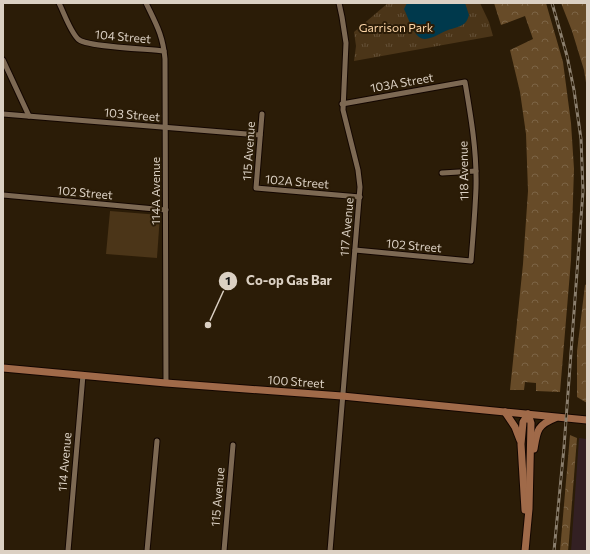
<svg xmlns="http://www.w3.org/2000/svg" width="590" height="554" viewBox="0 0 590 554" font-family="Commissioner,sans-serif">
  <style>
    .education { fill: #332023 }
    .grass { fill: url(#grass-tufts) }
    .forest { fill: url(#forest-crowns) }
    .pitch { fill: #4b3518 }
    .water { fill: #00394c }
    .lines { fill: none; stroke-linecap: round; stroke-linejoin: round }
    .minor-casing { stroke: #130600; stroke-width: 7 }
    .secondary-casing { stroke: #130600; stroke-width: 9 }
    .minor { stroke: #7d6953; stroke-width: 5 }
    .secondary { stroke: #a06a49; stroke-width: 7 }
    .rail-casing { stroke: #8b7f6e; stroke-width: 3 }
    .rail { stroke: #2b1c07; stroke-width: 1.5; stroke-dasharray: 4.5; stroke-linecap: butt }
    .labels { text-anchor: middle; stroke-width: 4; stroke-linejoin: round; paint-order: stroke }
    .park-label { font-size: 12px; fill: #fcd5a7; stroke: #2b1c07 }
    .street-label { font-size: 12px; fill: #dbd0c3; stroke: #2b1c07 }
    .leader { fill: none; stroke: #dbd0c3; stroke-width: 1.5 }
    .callout-dot { fill: #dbd0c3; stroke: #2b1c07; stroke-width: 1.5 }
    .mark-label { font-size: 12px; text-anchor: middle; font-weight: bold; fill: #111 }
    .callout-label { font-size: 13px; text-anchor: middle; font-weight: bold; fill: #dbd0c3; stroke: #2b1c07; stroke-width: 4; stroke-linejoin: round; paint-order: stroke }
  </style>
  <defs>
    <pattern id="grass-tufts" width="24" height="20" patternUnits="userSpaceOnUse"><rect width="24" height="20" fill="#4b3518"/><path d="M3 7l-1-3M5 7V3M7 7l1-3M15 17l-1-3M17 17v-4M19 17l1-3" fill="none" stroke="#645138"/></pattern>
    <pattern id="forest-crowns" width="20" height="18" patternUnits="userSpaceOnUse"><rect width="20" height="18" fill="#674b28"/><path d="M2 6a3 3 0 1 1 6 0M12 15a3 3 0 1 1 6 0" fill="none" stroke="#7c6446"/></pattern>
  </defs>
  <rect width="100%" height="100%" fill="#2b1c07"/>
  <path class="education" d="M579,438L587,439V551H571Z"/>
  <path class="grass" d="M388,3H480L489,22L493,36L354,61L356,46L354,32Z"/>
  <g class="forest">
    <path d="M494,3H546L563,62L571,123L574,169L571,260L560,392L536,391V383L525,382L524,390H510L523,264L528,191L526,134L520,92L510,50L533,39L525,16L501,25Z"/>
    <path d="M561,3H587V89L584,70L572,31Z"/>
    <path d="M587,284V403L577,397V351L585,285Z"/>
    <path d="M570,435L577,438L569,541L568,551H560Z"/>
  </g>
  <path class="pitch" d="M110,211L160,215L157,258L106,254Z"/>
  <path class="water" d="M407,3H465L469,15C468,18 467,21 465,23C461,27 453,28 448,30C440,33 427,43 419,37C412,31 408,17 404,9Z"/>
  <g class="lines">
    <g class="minor-casing">
      <g id="minor">
        <path d="M59,3C64,13 70,31 78,39C85,47 150,49 164,51"/>
        <path d="M146,3C156,24 163,35 165,59L166,383"/>
        <path d="M3,60L29,116"/>
        <path d="M342,104L465,82C471,117 477,152 476,188C475,212 473,237 471,261L355,250"/>
        <path d="M3,114L260,135"/>
        <path d="M262,114L256,188L360,197"/>
        <path d="M442,173L476,171"/>
        <path d="M3,195L166,210"/>
        <path d="M68,551L83,375"/>
        <path d="M147,551L157,441"/>
        <path d="M224,551L233,445"/>
        <path d="M330,551L360,187L358,170L343,110L346,43L342,17L339,3"/>
      </g>
    </g>
    <g class="secondary-casing">
      <g id="secondary">
        <path d="M3,368L166,383L342,396L587,420"/>
        <path d="M505,412L515,427L520,440"/>
        <path d="M534,449C537,431 537,425 555,418"/>
        <path d="M525,510L521,444L523,422L528,414"/>
        <path d="M525,551L529,509L531,423L528,414"/>
      </g>
    </g>
    <use href="#minor" class="minor"/>
    <use href="#secondary" class="secondary"/>
    <g class="rail-casing">
      <path id="rail" d="M552,3L567,56L574,90L581,139L583,191L564,447L554,551"/>
    </g>
    <use href="#rail" class="rail"/>
  </g>
  <g class="labels">
    <g class="park-label">
      <text x="396" y="32">Garrison Park</text>
    </g>
    <g class="street-label">
      <text transform="translate(123 37) rotate(5)" y="4">104 Street</text>
      <text transform="translate(402 83) rotate(-10)" y="4">103A Street</text>
      <text transform="translate(132 115) rotate(5)" y="4">103 Street</text>
      <text transform="translate(249 151) rotate(-86)" y="4">115 Avenue</text>
      <text transform="translate(464 171) rotate(-91)" y="4">118 Avenue</text>
      <text transform="translate(297 182) rotate(5)" y="4">102A Street</text>
      <text transform="translate(156 191) rotate(-90)" y="4">114A Avenue</text>
      <text transform="translate(85 193) rotate(5)" y="4">102 Street</text>
      <text transform="translate(347 227) rotate(-85)" y="4">117 Avenue</text>
      <text transform="translate(414 246) rotate(5)" y="4">102 Street</text>
      <text transform="translate(296 382) rotate(4)" y="4">100 Street</text>
      <text transform="translate(65 462) rotate(-85)" y="4">114 Avenue</text>
      <text transform="translate(218 497) rotate(-85)" y="4">115 Avenue</text>
    </g>
  </g>
  <path class="leader" d="M208 325L228 281"/>
  <g class="callout-dot">
    <circle cx="208" cy="325" r="4"/>
    <circle cx="228" cy="281" r="10"/>
  </g>
  <g class="mark-label">
    <text x="228" y="285">1</text>
  </g>
  <g class="callout-label">
    <text x="289" y="285">Co-op Gas Bar</text>
  </g>
  <rect width="590" height="554" fill="none" stroke="#dbd0c3" stroke-width="8"/>
</svg>
